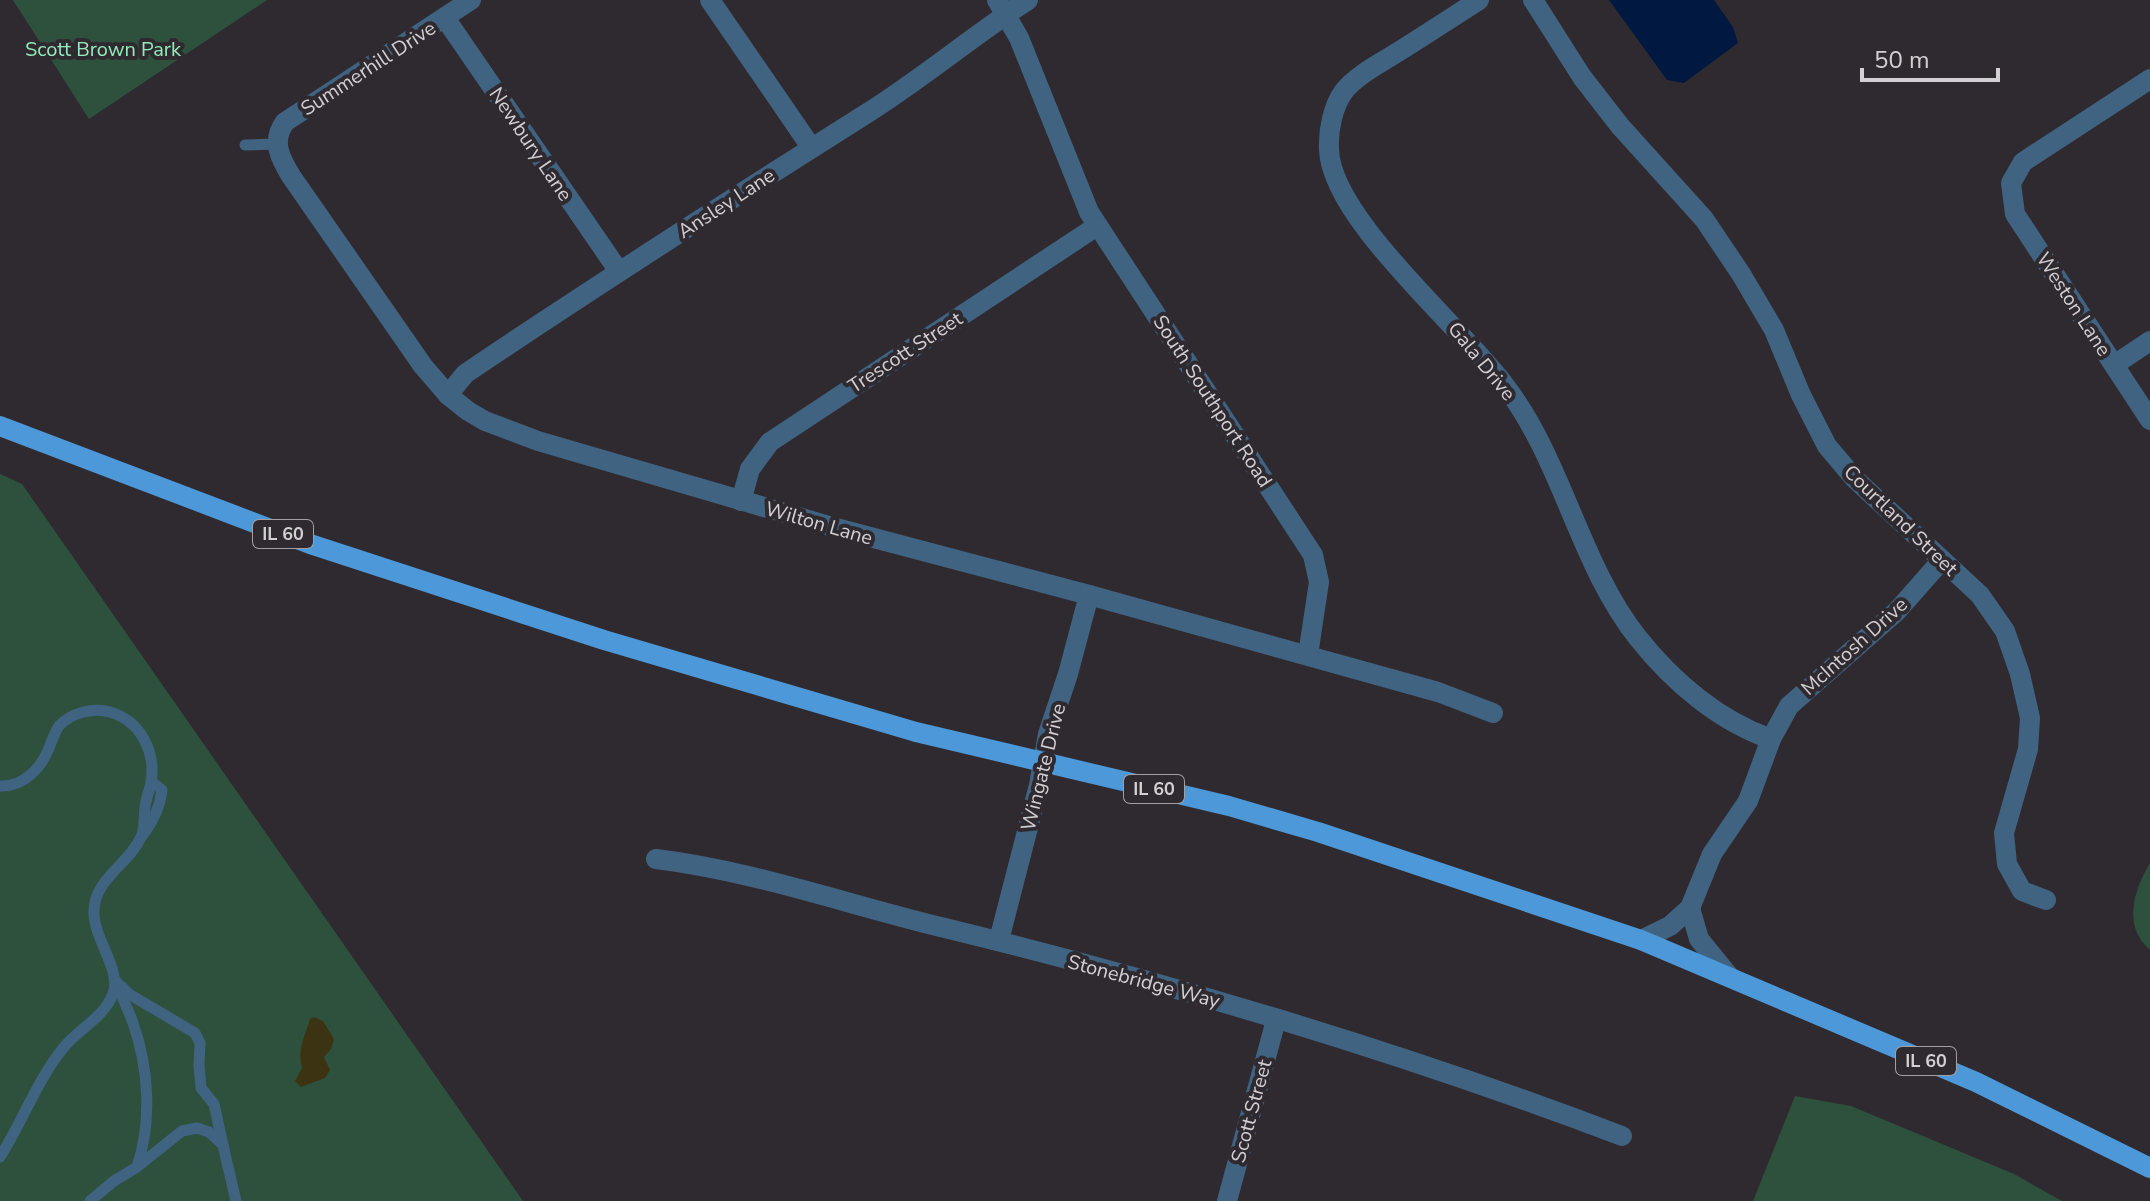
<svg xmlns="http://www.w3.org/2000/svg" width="2150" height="1201" viewBox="0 0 2150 1201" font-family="'Nunito Sans',sans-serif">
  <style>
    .green { fill: #2e513d }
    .sand { fill: #3c3313 }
    .water { fill: #011941 }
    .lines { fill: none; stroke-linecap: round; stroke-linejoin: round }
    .lane { stroke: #406382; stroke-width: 11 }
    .street { stroke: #406382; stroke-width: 20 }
    .primary { stroke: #4d98d8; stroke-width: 20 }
    .labels { text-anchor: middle; stroke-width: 8; stroke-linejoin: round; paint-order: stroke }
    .shield { fill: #2f2a30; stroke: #a29ea2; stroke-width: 2 }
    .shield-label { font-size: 18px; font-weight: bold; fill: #d3d0d3 }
    .park-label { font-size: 20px; fill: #92ebb8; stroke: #2f2a30 }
    .street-label { font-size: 20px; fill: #d3d0d3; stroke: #2f2a30 }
  </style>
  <rect width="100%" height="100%" fill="#2f2a30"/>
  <g class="green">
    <path d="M13,0H267L89,119Z"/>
    <path d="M0,474L22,484L523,1201H0Z"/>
    <path d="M2150,863V950C2122,926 2134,890 2150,863Z"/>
    <path d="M1795,1096L1851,1106L2014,1174L2062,1201H1753Z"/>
  </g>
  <path class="sand" d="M314,1017L323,1021L334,1039L331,1049L324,1057L330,1070L325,1078L301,1087L295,1081L302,1068C297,1048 305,1037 310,1019Z"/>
  <path class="water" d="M1609,0H1714L1733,27L1738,43L1684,83L1667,80Z"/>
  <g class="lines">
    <g class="lane">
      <path d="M245,145L277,144"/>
      <path d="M0,786C24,787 41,768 49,748C52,741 55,731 59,726C71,713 93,707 110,712C141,721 156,752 151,783C149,791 146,799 145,807C144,816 145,829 141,837C129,865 93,879 94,913C94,939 122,971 113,994C104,1017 80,1028 64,1047C37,1080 23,1121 0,1157"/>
      <path d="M142,836C153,822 160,808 162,790L151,781"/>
      <path d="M121,986L129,994L195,1033L200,1043L199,1065L201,1088L214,1104L223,1145"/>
      <path d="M137,1167L182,1131L197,1128L209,1132L223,1145L236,1201"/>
      <path d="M90,1201L114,1181L137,1167C152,1122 149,1068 133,1023C128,1009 121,996 117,982"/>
    </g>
    <g class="street">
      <path d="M471,0L285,122C271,141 280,158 291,176L423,366L448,395L468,411L485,421L538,441L836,528L1089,595L1438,692L1493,713"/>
      <path d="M710,0L811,147"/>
      <path d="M997,0L1019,38L1089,212L1313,555L1319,582L1308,655"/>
      <path d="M1479,0C1451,18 1422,37 1393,55C1377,65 1356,76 1344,91C1333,106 1328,130 1329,149C1330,217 1461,327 1503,383C1563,460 1578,562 1638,638C1673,682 1719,721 1771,739"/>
      <path d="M1533,0L1582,77L1620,126L1704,219L1741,274L1774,330L1801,395L1827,446L1855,479L1980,595L2005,631L2020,674L2030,718L2028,749L2004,833L2007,864L2022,891L2046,900"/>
      <path d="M445,18L618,270"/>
      <path d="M2150,79L2023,162L2011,183L2015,214L2150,420"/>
      <path d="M2114,365L2150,341"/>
      <path d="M448,395L465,374C598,284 733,198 869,112C924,77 974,35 1028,0"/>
      <path d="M741,501L750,469L770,442L1097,226"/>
      <path d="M656,859C754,871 849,905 945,928C1174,984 1401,1052 1622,1136"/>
      <path d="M1690,908L1699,939L1729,976"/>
      <path d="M999,940L1039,785L1048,734L1068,674L1089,595"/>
      <path d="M1641,940L1670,926L1690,908L1712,854L1748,801L1771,739L1789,706L1897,611L1942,560"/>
      <path d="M1227,1201L1276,1020"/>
    </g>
    <path class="primary" d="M0,426L310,544L604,640L916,732L1229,806L1318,832L1641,940L1976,1082L2150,1168"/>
  </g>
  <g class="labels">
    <g class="shield">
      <rect x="253" y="520" width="60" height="28" rx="6"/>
      <rect x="1124" y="775" width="60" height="28" rx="6"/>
      <rect x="1896" y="1047" width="60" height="28" rx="6"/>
    </g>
    <g class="shield-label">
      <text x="283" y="540">IL 60</text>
      <text x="1154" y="795">IL 60</text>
      <text x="1926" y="1067">IL 60</text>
    </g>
    <g class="park-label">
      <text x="103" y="56">Scott Brown Park</text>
    </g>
    <g class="street-label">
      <text transform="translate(368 68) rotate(-33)" y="7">Summerhill Drive</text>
      <text transform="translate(531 144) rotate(56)" y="7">Newbury Lane</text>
      <text transform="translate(726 203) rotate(-33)" y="7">Ansley Lane</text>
      <text transform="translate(2074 304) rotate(57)" y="7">Weston Lane</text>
      <text transform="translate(905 352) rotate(-33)" y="7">Trescott Street</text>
      <text transform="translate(1482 361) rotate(51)" y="7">Gala Drive</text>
      <text transform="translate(1213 401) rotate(57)" y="7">South Southport Road</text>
      <text transform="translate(1901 520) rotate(44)" y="7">Courtland Street</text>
      <text transform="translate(819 523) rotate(16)" y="7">Wilton Lane</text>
      <text transform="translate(1854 646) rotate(-42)" y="7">McIntosh Drive</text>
      <text transform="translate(1043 767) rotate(-76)" y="7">Wingate Drive</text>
      <text transform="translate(1144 981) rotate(15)" y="7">Stonebridge Way</text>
      <text transform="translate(1251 1111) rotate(-75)" y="7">Scott Street</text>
    </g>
  </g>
  <path d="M1862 68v12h136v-12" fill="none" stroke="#d3d0d3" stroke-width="4"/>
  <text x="1874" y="68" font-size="24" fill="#d3d0d3" stroke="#2f2a30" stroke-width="6" paint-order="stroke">50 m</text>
</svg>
